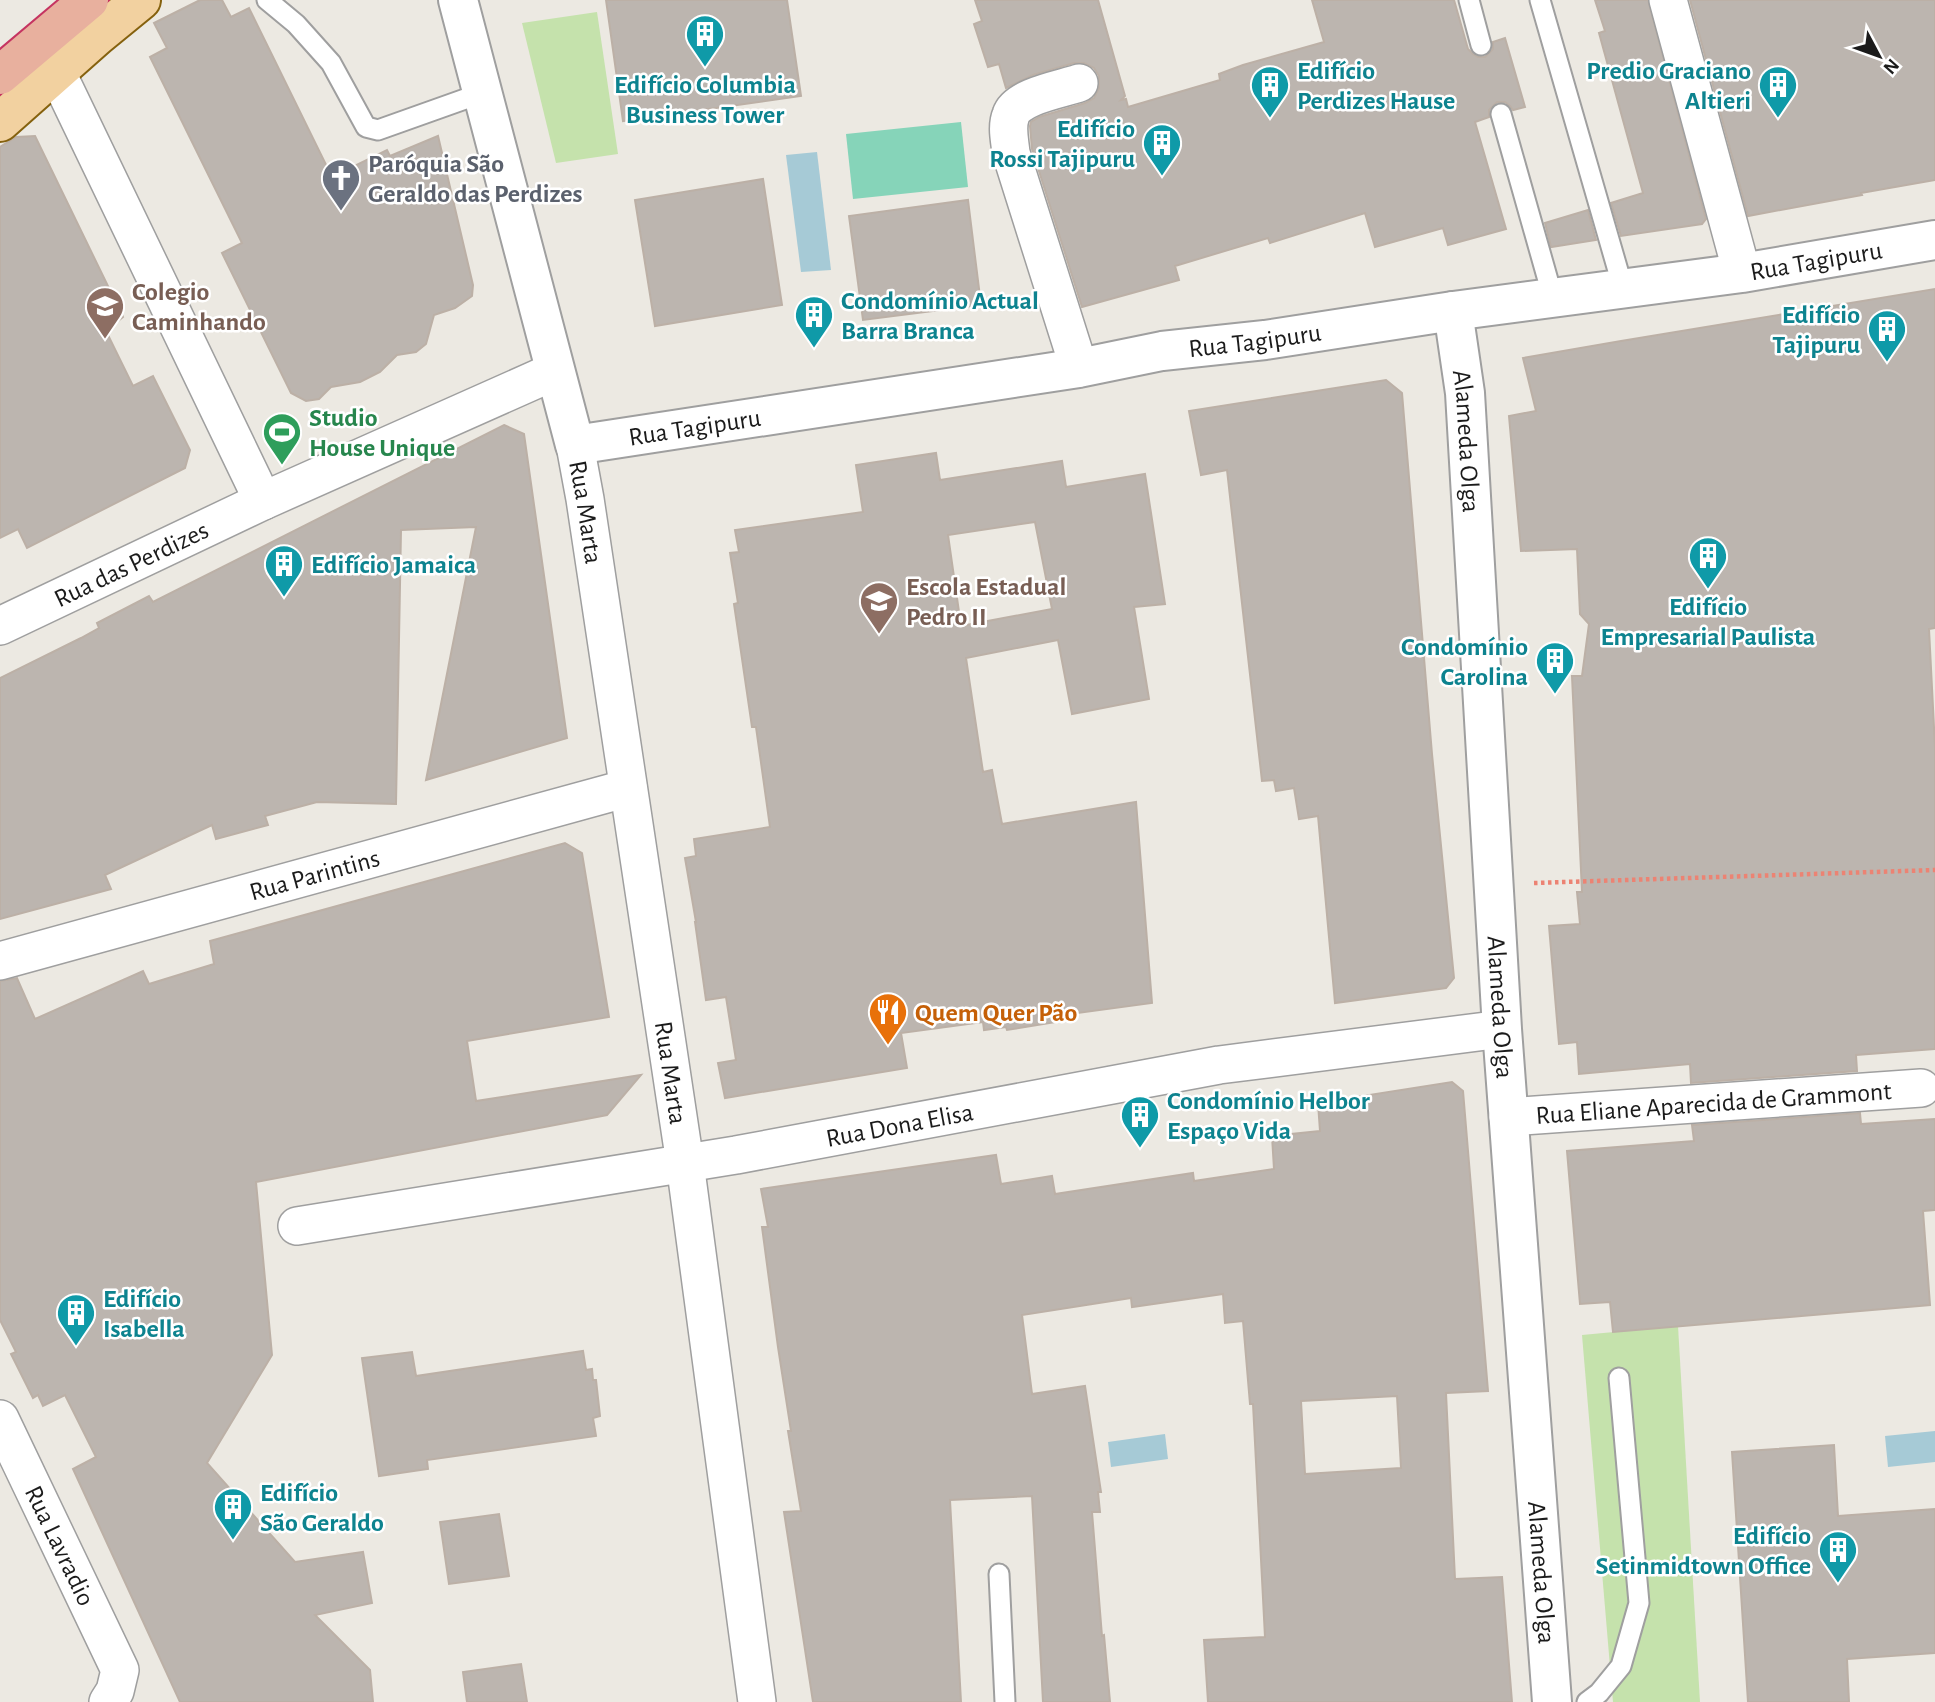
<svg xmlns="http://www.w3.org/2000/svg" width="1935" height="1702" viewBox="0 0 1935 1702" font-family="'Alegreya Sans',sans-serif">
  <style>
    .grass { fill: #c5e2ac }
    .pitch { fill: #86d4b9 }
    .water { fill: #a6cad6 }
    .building { fill: #bcb5af; stroke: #bcb0a6; stroke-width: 2; fill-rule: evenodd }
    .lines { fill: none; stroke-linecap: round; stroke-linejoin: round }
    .service-casing { stroke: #9f9f9f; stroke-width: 23 }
    .minor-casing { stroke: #9f9f9f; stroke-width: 40 }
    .tertiary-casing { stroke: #9f9f9f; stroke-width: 42 }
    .primary-casing { stroke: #85610e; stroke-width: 42 }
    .trunk-casing { stroke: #c53461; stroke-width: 42 }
    .path { stroke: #ec8373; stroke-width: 4.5; stroke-dasharray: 3.5 3.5; stroke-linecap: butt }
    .service { stroke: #fff; stroke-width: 19 }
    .minor { stroke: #fff; stroke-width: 37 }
    .tertiary { stroke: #fff; stroke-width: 38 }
    .primary { stroke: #f2d1a0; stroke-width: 38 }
    .trunk { stroke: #e8b09e; stroke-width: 38 }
    .labels { text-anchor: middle; stroke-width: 5; stroke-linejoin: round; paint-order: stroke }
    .culture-label { font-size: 26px; font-weight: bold; fill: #0d838f; stroke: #fff; text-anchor: start }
    .worship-label { font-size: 26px; font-weight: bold; fill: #5b616d; stroke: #fff; text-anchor: start }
    .street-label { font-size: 26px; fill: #1b1b1b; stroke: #fff }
    .education-label { font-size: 26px; font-weight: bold; fill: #785e54; stroke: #fff; text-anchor: start }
    .leisure-label { font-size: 26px; font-weight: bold; fill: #27864d; stroke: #fff; text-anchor: start }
    .food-label { font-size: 26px; font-weight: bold; fill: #c56008; stroke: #fff; text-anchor: start }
  </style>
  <rect width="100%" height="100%" fill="#ece9e2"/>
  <g class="grass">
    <path d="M597,12L618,154L556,163L522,23Z"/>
    <path d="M1678,1326L1700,1702H1613L1582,1335Z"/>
  </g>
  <path class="pitch" d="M961,122L968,187L853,199L846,134Z"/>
  <g class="water">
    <path d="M817,152L831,270L801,272L786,155Z"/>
    <path d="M1935,1431V1462L1888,1467L1885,1436Z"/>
    <path d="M1165,1434L1168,1459L1111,1467L1108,1442Z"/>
  </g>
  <g class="building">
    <path d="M200,0H222L231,17L249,8L332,177L387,150L390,156L438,136L473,285L472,296L455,308L434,315L426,344L416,352L397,355L380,372L360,382L331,387L319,399L306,401L291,393L222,253L242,243L150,57L167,48L154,23Z"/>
    <path d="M606,0H787L801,96L623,121Z"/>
    <path d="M975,0H1098L1125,96L1121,100L1126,99L1128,107L1220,80L1219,74L1243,65L1324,42L1312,0H1454L1468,49L1473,54L1478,57H1485L1493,49V42L1505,38L1525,107L1513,110L1510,106L1505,102H1497L1489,110V117L1475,122L1506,229L1448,245L1443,228L1375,247L1365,213L1270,243L1268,238L1175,266L1179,280L1082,307L1032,149L1030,126L1031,122L1039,117L1085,103L1094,98L1099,88V76L1094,68L1084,63H1074L1033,75L1006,88L999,64L988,67L974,24L982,21Z"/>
    <path d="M1595,0H1648L1706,219L1702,224L1621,236L1611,203L1643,193L1599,33L1605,31Z"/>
    <path d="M1690,0H1935V180L1861,193L1862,195L1748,216Z"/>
    <path d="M35,136L123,317L106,331L133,386L153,376L190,450L185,468L27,548L18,529L0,538V147L16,137Z"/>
    <path d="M763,179L782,305L655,326L635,200Z"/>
    <path d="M968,200L981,305L863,320L849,216Z"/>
    <path d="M1588,210L1596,240L1551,247L1545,223Z"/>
    <path d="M1935,289V628L1929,629L1935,747V1049L1856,1055L1857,1071L1691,1083L1690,1064L1579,1074L1577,1042L1559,1044L1549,926L1580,924L1577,892H1582L1572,676H1582L1589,624L1580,614L1577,549L1521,551L1509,416L1536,411L1523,358L1621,341Z"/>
    <path d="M1386,380L1402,393L1432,754L1454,978L1446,988L1335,1003L1318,816L1299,819L1294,788L1276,791L1274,780L1262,781L1227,470L1201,475L1189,411Z"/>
    <path d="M504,425L524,434L567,738L426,780L476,527L401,530L396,804L317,802L265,816L268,825L216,839L212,825L105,875L111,889L0,919V678L81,638L99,628L97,623L149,596L153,602Z"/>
    <path d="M936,453L940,480L1062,461L1066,487L1145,474L1165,604L1134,607L1149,699L1072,714L1058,640L966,658L983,772L992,770L1002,824L1136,802L1152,1003L1055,1016L1056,1022L1007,1030L1006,1027L984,1030L983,1022L901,1033L907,1068L725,1098L718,1063L736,1060L726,997L706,1000L695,922H696L685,858L696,856L694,839L770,827L756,727H752L734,604L738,603L730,553L739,552L735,530L863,512L856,465ZM1035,522L1052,609L961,626L948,535Z"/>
    <path d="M565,843L582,853L609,1017L467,1041L476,1101L641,1075L607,1115L256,1182L272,1355L207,1463L295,1562L363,1552L372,1603L315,1615L370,1670L373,1702H180L73,1469L96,1457L65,1395L43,1406L38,1395L33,1398L11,1354L16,1352L0,1320V981L17,978L35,1019L143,971L149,984L214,964L210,941Z"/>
    <path d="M1452,1082L1463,1091L1488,1391L1446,1393L1455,1579L1502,1577L1512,1702H1208L1204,1640L1265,1637L1253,1404H1250L1243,1321L1225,1323L1223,1294L1132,1307L1131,1298L1022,1315L1032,1394L1085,1386L1101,1492H1098L1100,1512H1092L1102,1636L1104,1635L1110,1702H1043L1032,1496L950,1500L961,1702H813L784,1512L801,1511L788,1431H791L778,1347L762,1227H768L761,1189L996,1155L1001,1184L1052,1176L1055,1194L1193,1173L1194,1181L1274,1169L1272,1136L1320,1131L1318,1103ZM1397,1396L1401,1468L1305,1474L1301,1401Z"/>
    <path d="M1860,1113L1861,1124L1935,1119V1210L1923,1211L1930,1305L1613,1332L1610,1302L1580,1304L1567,1151L1694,1141L1692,1125Z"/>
    <path d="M583,1351L586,1370L592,1369L593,1380H596L600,1416L593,1418L596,1436L427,1460L428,1469L379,1476L362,1358L412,1352L416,1376Z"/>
    <path d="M1834,1445L1838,1516L1935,1509V1653L1847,1659L1849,1702H1748L1732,1452Z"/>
    <path d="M499,1514L509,1576L449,1584L440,1522Z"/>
    <path d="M521,1664L527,1702H467L463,1672Z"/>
  </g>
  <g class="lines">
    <g class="service-casing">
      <g id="service">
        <path d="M267,0L296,24L331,63L366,127L378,130L482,93"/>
        <path d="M1469,0L1481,45"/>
        <path d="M1540,0L1623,288"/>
        <path d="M1501,114L1553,298"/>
        <path d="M999,1574L1005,1702"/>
        <path d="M1587,1702L1599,1693L1621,1666L1639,1603L1619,1378"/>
      </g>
    </g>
    <g class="minor-casing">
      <g id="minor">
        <path d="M1668,0L1742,273"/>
        <path d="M57,73L263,501"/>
        <path d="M1079,368L1011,153C1010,141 1006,127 1011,115C1017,96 1062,89 1079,83"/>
        <path id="s1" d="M575,445L585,499L685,1163L757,1702"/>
        <path id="s2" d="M0,626L263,501L555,371"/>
        <path id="s3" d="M0,961L628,788"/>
        <path id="s4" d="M1508,1117L1921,1088"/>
        <path id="s5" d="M297,1226L736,1155L1219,1065L1502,1029"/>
        <path id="s6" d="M0,1419L120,1670L115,1691L108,1702"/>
      </g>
    </g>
    <g class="tertiary-casing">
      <g id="tertiary">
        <path id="s7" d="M458,0L575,445L1079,368L1162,351L1265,340L1453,311L1742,273L1935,240"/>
        <path id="s8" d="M1453,311L1465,393L1502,1029L1552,1702"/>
      </g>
    </g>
    <g class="primary-casing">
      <path id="primary" d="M0,122L97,36L141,0"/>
    </g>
    <g class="trunk-casing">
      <path id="trunk" d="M0,75L89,0"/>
    </g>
    <path class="path" d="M1534,883L1935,870"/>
    <use href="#service" class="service"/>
    <use href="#minor" class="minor"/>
    <use href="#tertiary" class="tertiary"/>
    <use href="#primary" class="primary"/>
    <use href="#trunk" class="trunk"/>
  </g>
  <defs>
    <g id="building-pin" transform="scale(2.0125)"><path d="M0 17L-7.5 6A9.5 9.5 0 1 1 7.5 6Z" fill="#0f9aa8" stroke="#fff"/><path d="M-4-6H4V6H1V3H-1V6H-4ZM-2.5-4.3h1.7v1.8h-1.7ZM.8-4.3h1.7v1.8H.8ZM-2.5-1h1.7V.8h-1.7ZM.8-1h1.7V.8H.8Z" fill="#fff"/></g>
    <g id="church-pin" transform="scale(2.0125)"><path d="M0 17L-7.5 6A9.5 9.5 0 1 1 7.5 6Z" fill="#6b7280" stroke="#fff"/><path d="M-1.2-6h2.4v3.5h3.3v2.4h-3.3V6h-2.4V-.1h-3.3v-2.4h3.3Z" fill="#fff"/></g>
    <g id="school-pin" transform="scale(2.0125)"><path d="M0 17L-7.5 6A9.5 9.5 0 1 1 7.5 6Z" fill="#8d6e63" stroke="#fff"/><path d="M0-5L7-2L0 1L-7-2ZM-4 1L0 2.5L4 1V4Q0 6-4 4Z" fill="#fff"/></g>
    <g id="stadium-pin" transform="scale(2.0125)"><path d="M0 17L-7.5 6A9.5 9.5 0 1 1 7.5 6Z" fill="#2e9e5b" stroke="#fff"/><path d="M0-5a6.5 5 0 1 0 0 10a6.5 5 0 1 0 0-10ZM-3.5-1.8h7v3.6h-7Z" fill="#fff"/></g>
    <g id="restaurant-pin" transform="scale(2.0125)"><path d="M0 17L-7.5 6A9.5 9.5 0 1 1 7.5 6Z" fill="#e8710a" stroke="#fff"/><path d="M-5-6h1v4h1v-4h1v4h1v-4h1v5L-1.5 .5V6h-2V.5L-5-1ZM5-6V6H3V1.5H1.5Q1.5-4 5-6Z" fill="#fff"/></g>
  </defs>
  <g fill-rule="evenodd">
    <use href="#building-pin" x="705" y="34"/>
    <use href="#building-pin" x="1270" y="85"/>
    <use href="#building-pin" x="1778" y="85"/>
    <use href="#building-pin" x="1162" y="143"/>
    <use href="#church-pin" x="341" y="178"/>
    <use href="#school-pin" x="105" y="306"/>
    <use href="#building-pin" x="814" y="315"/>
    <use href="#building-pin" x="1887" y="329"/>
    <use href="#stadium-pin" x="282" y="432"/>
    <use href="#building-pin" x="1708" y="556"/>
    <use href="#building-pin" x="284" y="564"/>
    <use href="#school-pin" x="879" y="601"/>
    <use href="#building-pin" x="1555" y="661"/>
    <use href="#restaurant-pin" x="888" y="1012"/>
    <use href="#building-pin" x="1140" y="1115"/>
    <use href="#building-pin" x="76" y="1313"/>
    <use href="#building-pin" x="233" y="1507"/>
    <use href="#building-pin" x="1838" y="1550"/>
  </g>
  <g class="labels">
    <g class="culture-label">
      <text x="1297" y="79">Edifício<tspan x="1297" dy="30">Perdizes Hause</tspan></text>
      <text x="1751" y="79" text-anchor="end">Predio Graciano<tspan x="1751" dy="30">Altieri</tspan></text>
      <text x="705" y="93" text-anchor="middle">Edifício Columbia<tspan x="705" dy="30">Business Tower</tspan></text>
      <text x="1135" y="137" text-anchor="end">Edifício<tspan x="1135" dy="30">Rossi Tajipuru</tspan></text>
      <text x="841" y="309">Condomínio Actual<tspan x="841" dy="30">Barra Branca</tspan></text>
      <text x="1860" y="323" text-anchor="end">Edifício<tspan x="1860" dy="30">Tajipuru</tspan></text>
      <text x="311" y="573">Edifício Jamaica</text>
      <text x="1708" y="615" text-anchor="middle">Edifício<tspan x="1708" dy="30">Empresarial Paulista</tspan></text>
      <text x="1528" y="655" text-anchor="end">Condomínio<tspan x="1528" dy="30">Carolina</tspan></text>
      <text x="1167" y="1109">Condomínio Helbor<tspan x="1167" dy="30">Espaço Vida</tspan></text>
      <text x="103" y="1307">Edifício<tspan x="103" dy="30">Isabella</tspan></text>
      <text x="260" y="1501">Edifício<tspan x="260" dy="30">São Geraldo</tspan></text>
      <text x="1811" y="1544" text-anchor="end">Edifício<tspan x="1811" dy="30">Setinmidtown Office</tspan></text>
    </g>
    <g class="worship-label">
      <text x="368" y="172">Paróquia São<tspan x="368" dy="30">Geraldo das Perdizes</tspan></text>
    </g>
    <g class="street-label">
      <text dy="9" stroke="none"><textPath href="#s7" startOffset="1715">Rua Tagipuru</textPath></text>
      <text dy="9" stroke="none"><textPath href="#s7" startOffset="1148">Rua Tagipuru</textPath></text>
      <text dy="9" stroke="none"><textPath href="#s7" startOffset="581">Rua Tagipuru</textPath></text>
      <text dy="9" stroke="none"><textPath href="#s8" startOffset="131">Alameda Olga</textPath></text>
      <text dy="9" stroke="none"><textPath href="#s1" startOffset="68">Rua Marta</textPath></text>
      <text dy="9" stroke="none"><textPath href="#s2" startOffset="145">Rua das Perdizes</textPath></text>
      <text dy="9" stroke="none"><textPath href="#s3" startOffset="326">Rua Parintins</textPath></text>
      <text dy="9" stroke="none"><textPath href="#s8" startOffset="698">Alameda Olga</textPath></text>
      <text dy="9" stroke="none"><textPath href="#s1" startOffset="635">Rua Marta</textPath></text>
      <text dy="9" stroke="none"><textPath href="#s4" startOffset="206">Rua Eliane Aparecida de Grammont</textPath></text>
      <text dy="9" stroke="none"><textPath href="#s5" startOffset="611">Rua Dona Elisa</textPath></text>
      <text dy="9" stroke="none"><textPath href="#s6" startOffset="140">Rua Lavradio</textPath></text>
      <text dy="9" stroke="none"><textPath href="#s8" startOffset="1265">Alameda Olga</textPath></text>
    </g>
    <g class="education-label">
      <text x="132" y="300">Colegio<tspan x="132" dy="30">Caminhando</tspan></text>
      <text x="906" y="595">Escola Estadual<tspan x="906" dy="30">Pedro II</tspan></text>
    </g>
    <g class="leisure-label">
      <text x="309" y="426">Studio<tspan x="309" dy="30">House Unique</tspan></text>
    </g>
    <g class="food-label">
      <text x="915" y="1021">Quem Quer Pão</text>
    </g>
  </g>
  <g transform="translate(1879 56) rotate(131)" stroke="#ffffff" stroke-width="5" paint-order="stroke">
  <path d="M0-5L12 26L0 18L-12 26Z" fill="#1b1b1b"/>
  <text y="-10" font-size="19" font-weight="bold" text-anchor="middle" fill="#1b1b1b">N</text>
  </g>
</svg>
